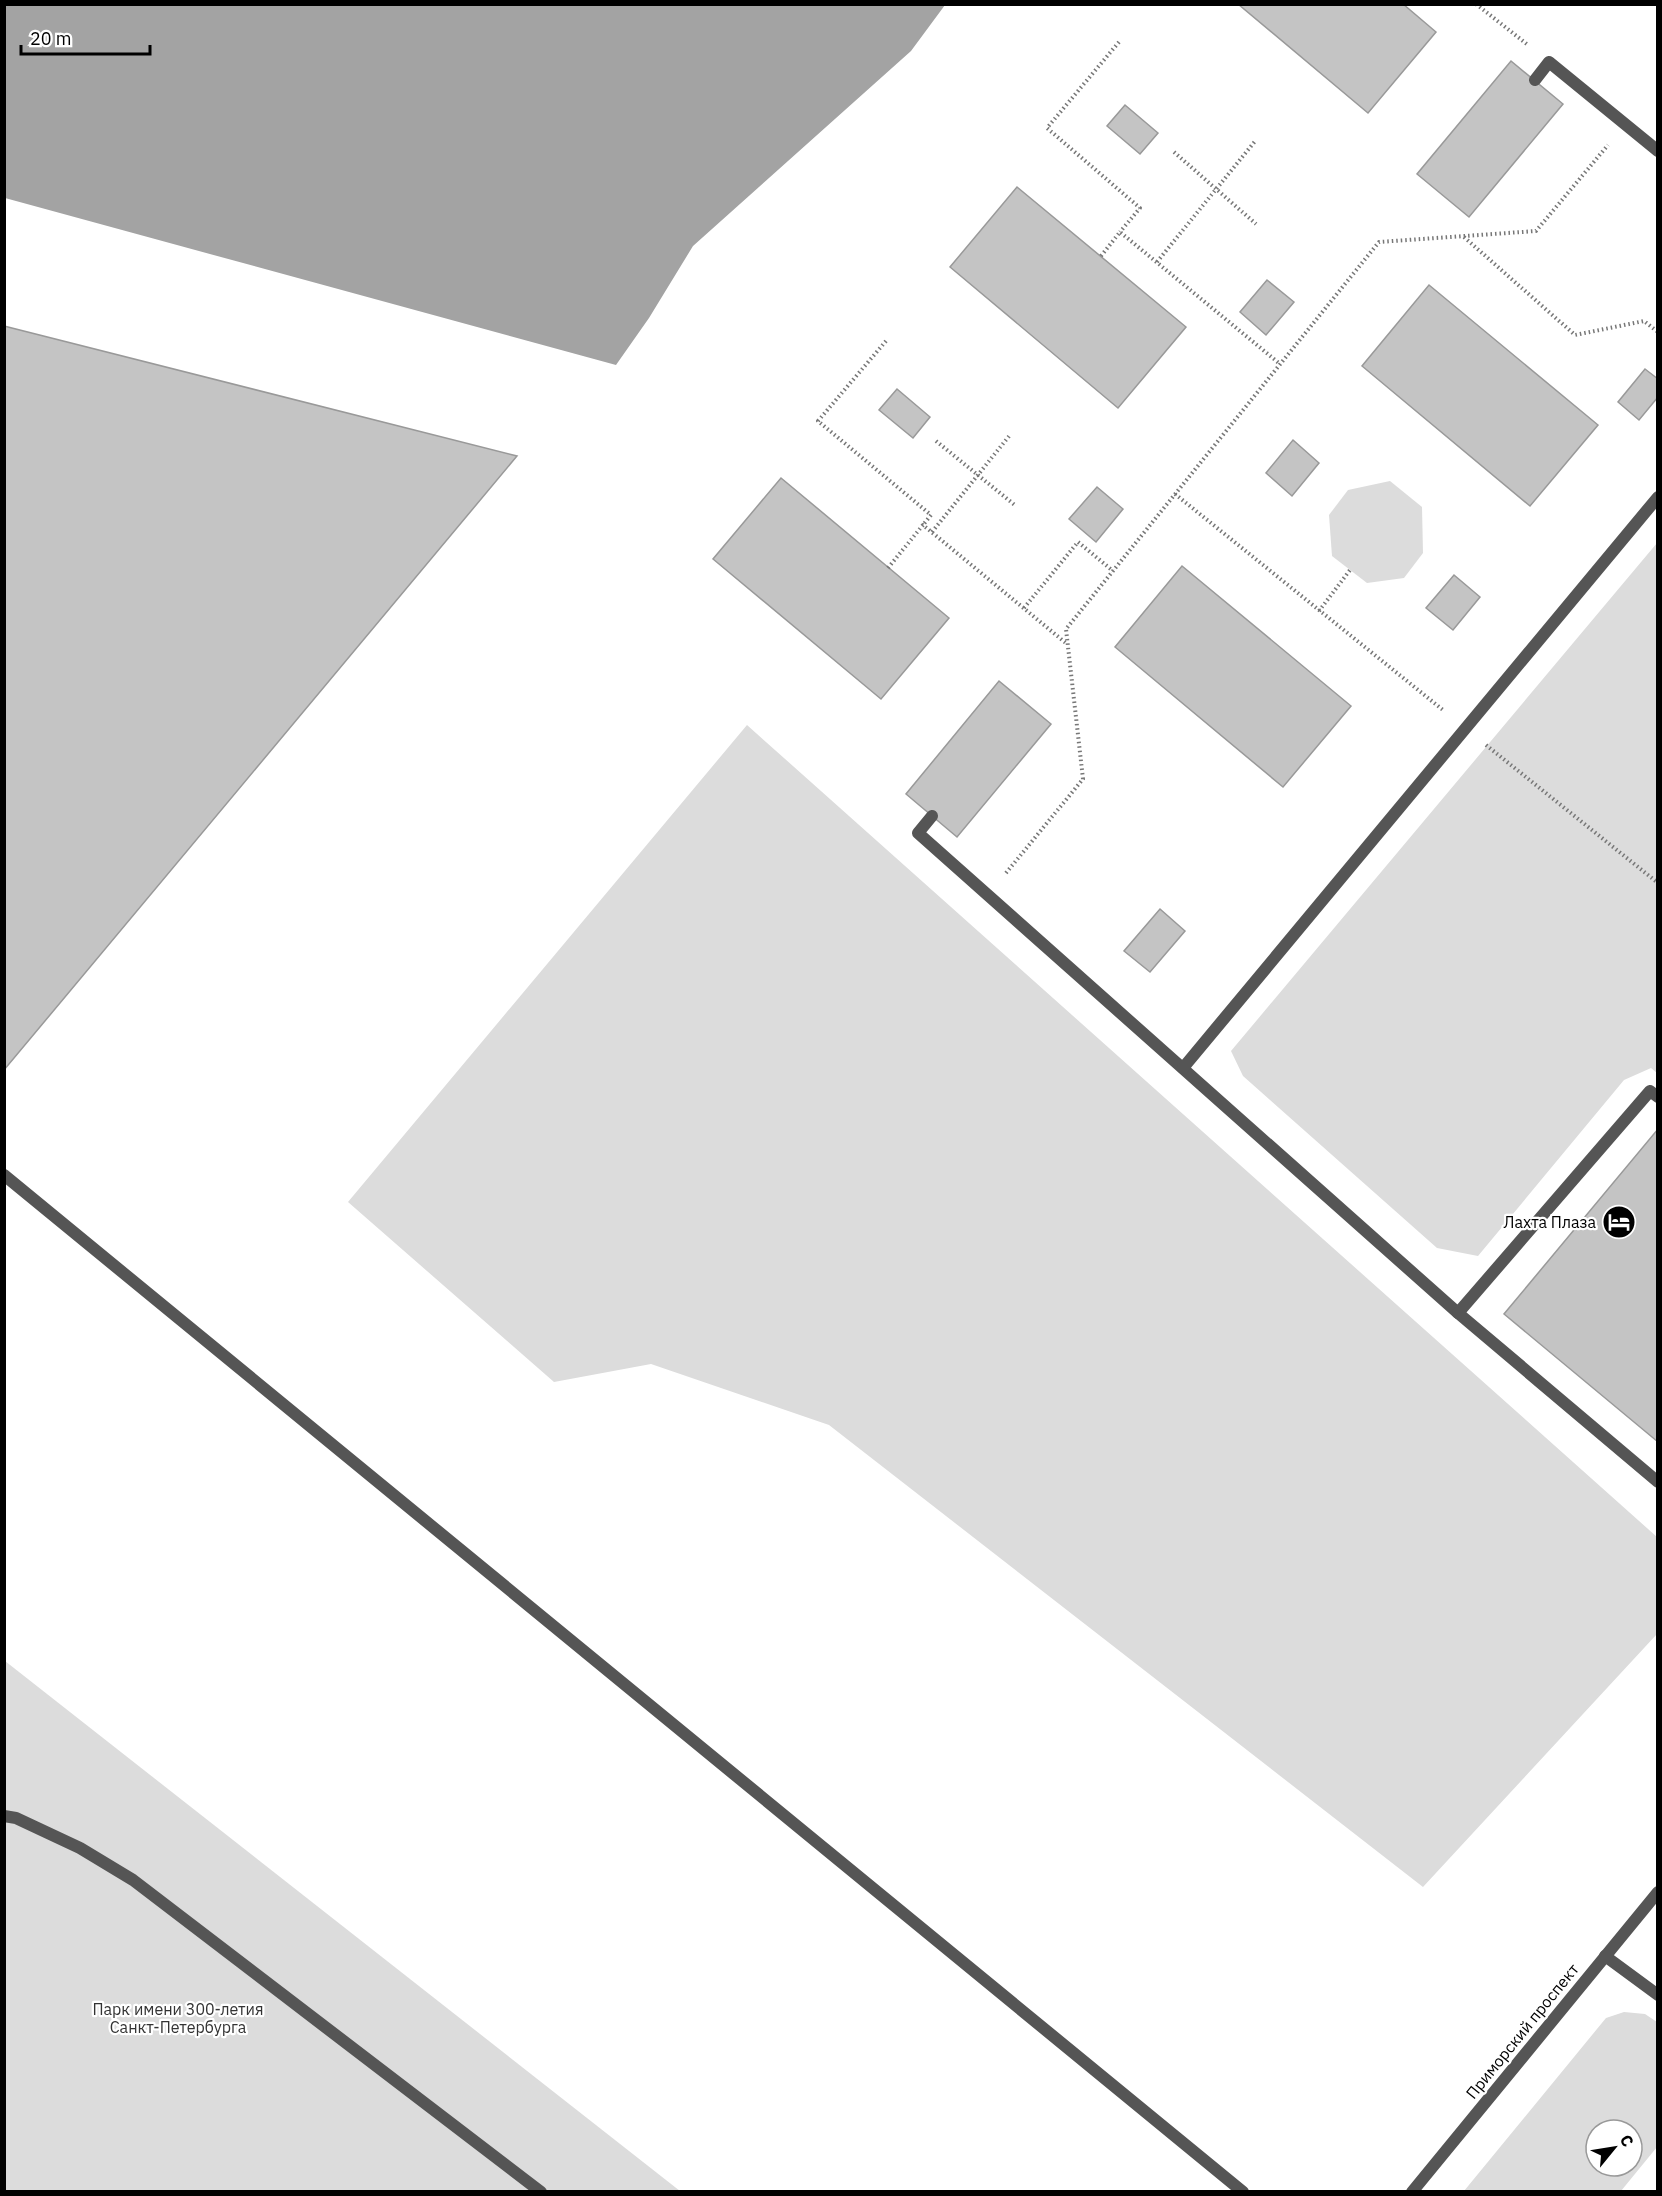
<svg xmlns="http://www.w3.org/2000/svg" width="1662" height="2196" viewBox="0 0 1662 2196" font-family="'IBM Plex Sans',sans-serif">
  <style>
    .green { fill: #dcdcdc; fill-rule: evenodd }
    .water { fill: #a3a3a3 }
    .building { fill: #c4c4c4; stroke: #999; stroke-width: 1.5 }
    .lines { fill: none; stroke-linecap: round; stroke-linejoin: round }
    .path { stroke: #777; stroke-width: 4; stroke-dasharray: 1.5 3; stroke-linecap: butt }
    .service { stroke: #555; stroke-width: 12 }
    .tertiary { stroke: #555; stroke-width: 12 }
    .labels { text-anchor: middle; stroke-width: 4.5; stroke-linejoin: round; paint-order: stroke }
    .poi-label { font-size: 16px; fill: #000; stroke: #fff; text-anchor: end }
    .park-label { font-size: 16px; fill: #333; stroke: #fff }
    .street-label { font-size: 16px; fill: #000; stroke: #fff }
  </style>
  <rect width="100%" height="100%" fill="#fff"/>
  <g class="green">
    <path d="M1390,481L1422,507L1423,553L1404,578L1367,583L1332,556L1329,515L1348,490Z"/>
    <path d="M1657,543V1073L1651,1068L1624,1080L1478,1256L1437,1248L1243,1076L1231,1051Z"/>
    <path d="M747,725L1657,1537V1634L1423,1887L829,1425L651,1364L554,1382L348,1202Z"/>
    <path d="M5,1661L680,2191H5Z"/>
    <path d="M1624,2012L1645,2014L1657,2022V2147L1621,2191H1464L1606,2018ZM1596,2130H1632V2166H1596Z"/>
  </g>
  <path class="water" d="M4,5L5,4L945,5L911,51L693,246L649,318L616,365L5,198Z"/>
  <g class="building">
    <path d="M1238,4H1403L1436,32L1368,113Z"/>
    <path d="M1511,61L1563,104L1469,217L1417,174Z"/>
    <path d="M1125,105L1158,133L1140,154L1107,126Z"/>
    <path d="M1017,187L1186,327L1118,408L950,267Z"/>
    <path d="M1267,280L1294,302L1266,335L1240,312Z"/>
    <path d="M1429,285L1598,425L1530,506L1362,366Z"/>
    <path d="M4,326L517,456L4,1070Z"/>
    <path d="M1645,369L1658,379V397L1639,420L1618,402Z"/>
    <path d="M897,389L930,417L913,438L879,410Z"/>
    <path d="M1293,440L1319,463L1292,496L1266,473Z"/>
    <path d="M781,478L949,618L881,699L713,559Z"/>
    <path d="M1097,487L1123,509L1096,542L1069,519Z"/>
    <path d="M1182,566L1351,706L1283,787L1115,647Z"/>
    <path d="M1454,575L1480,597L1453,630L1426,608Z"/>
    <path d="M999,681L1051,724L957,837L906,794Z"/>
    <path d="M1160,909L1185,931L1150,972L1124,951Z"/>
    <path d="M1658,1129V1442L1504,1314Z"/>
  </g>
  <g class="lines">
    <g class="path">
      <path d="M1476,4L1528,45"/>
      <path d="M1119,42L1047,128L1140,208L1120,232"/>
      <path d="M1174,152L1256,224"/>
      <path d="M1464,237L1575,335L1644,321L1658,332"/>
      <path d="M1101,256L1120,232L1280,364"/>
      <path d="M1157,262L1256,140"/>
      <path d="M886,341L818,421L931,515L923,525"/>
      <path d="M936,441L1016,506"/>
      <path d="M1175,494L1443,710"/>
      <path d="M932,532L1010,435"/>
      <path d="M888,568L923,525L1067,644"/>
      <path d="M1024,608L1078,542L1113,571"/>
      <path d="M1319,611L1350,570"/>
      <path d="M1486,745L1658,883"/>
      <path d="M1006,873L1083,779L1066,629L1379,242L1536,231L1608,145"/>
    </g>
    <g class="service">
      <path d="M1535,80L1549,62L1658,151"/>
      <path d="M932,816L918,833L1458,1313"/>
      <path d="M1183,1068L1658,497"/>
      <path d="M1658,1097L1650,1091L1458,1313L1658,1482"/>
      <path d="M4,1175L1243,2192"/>
      <path d="M4,1816L16,1818L80,1848L133,1880L541,2192"/>
      <path d="M1605,1956L1658,1995"/>
    </g>
    <path class="tertiary" d="M1412,2192L1658,1892"/>
  </g>
  <defs>
    <g id="hotel-disc" transform="scale(1.725)"><circle r="9.5" fill="#000" stroke="#fff"/><path d="M-6-4.5h1.5V1H6V5H4.5V3h-9V5H-6ZM-4 0a1.8 1.8 0 1 1 3.6 0ZM.5 0V-2.5h3Q6-2.5 6 0Z" fill="#fff"/></g>
  </defs>
  <g fill-rule="evenodd">
    <use href="#hotel-disc" x="1619" y="1222"/>
  </g>
  <g class="labels">
    <g class="poi-label">
      <text x="1596" y="1228">Лахта Плаза</text>
    </g>
    <g class="park-label">
      <text x="178" y="2015">Парк имени 300-летия<tspan x="178" dy="18">Санкт-Петербурга</tspan></text>
    </g>
    <g class="street-label">
      <text transform="translate(1522 2031) rotate(-51)" y="6">Приморский проспект</text>
    </g>
  </g>
  <rect width="1662" height="2196" fill="none" stroke="#000000" stroke-width="12"/>
  <g transform="translate(1614 2148) rotate(60)"><circle r="28" fill="#ffffff" stroke="#999999" stroke-width="1.5"/>
  <path d="M0-4.5L10 22L0 15L-10 22Z" fill="#000000"/>
  <text y="-9" font-size="16" font-weight="bold" text-anchor="middle" fill="#000000">С</text>
  </g>
  <path d="M21 45v9h129v-9" fill="none" stroke="#000000" stroke-width="3"/>
  <text x="30" y="45" font-size="18" fill="#000000" stroke="#ffffff" stroke-width="4.5" paint-order="stroke">20 m</text>
</svg>
